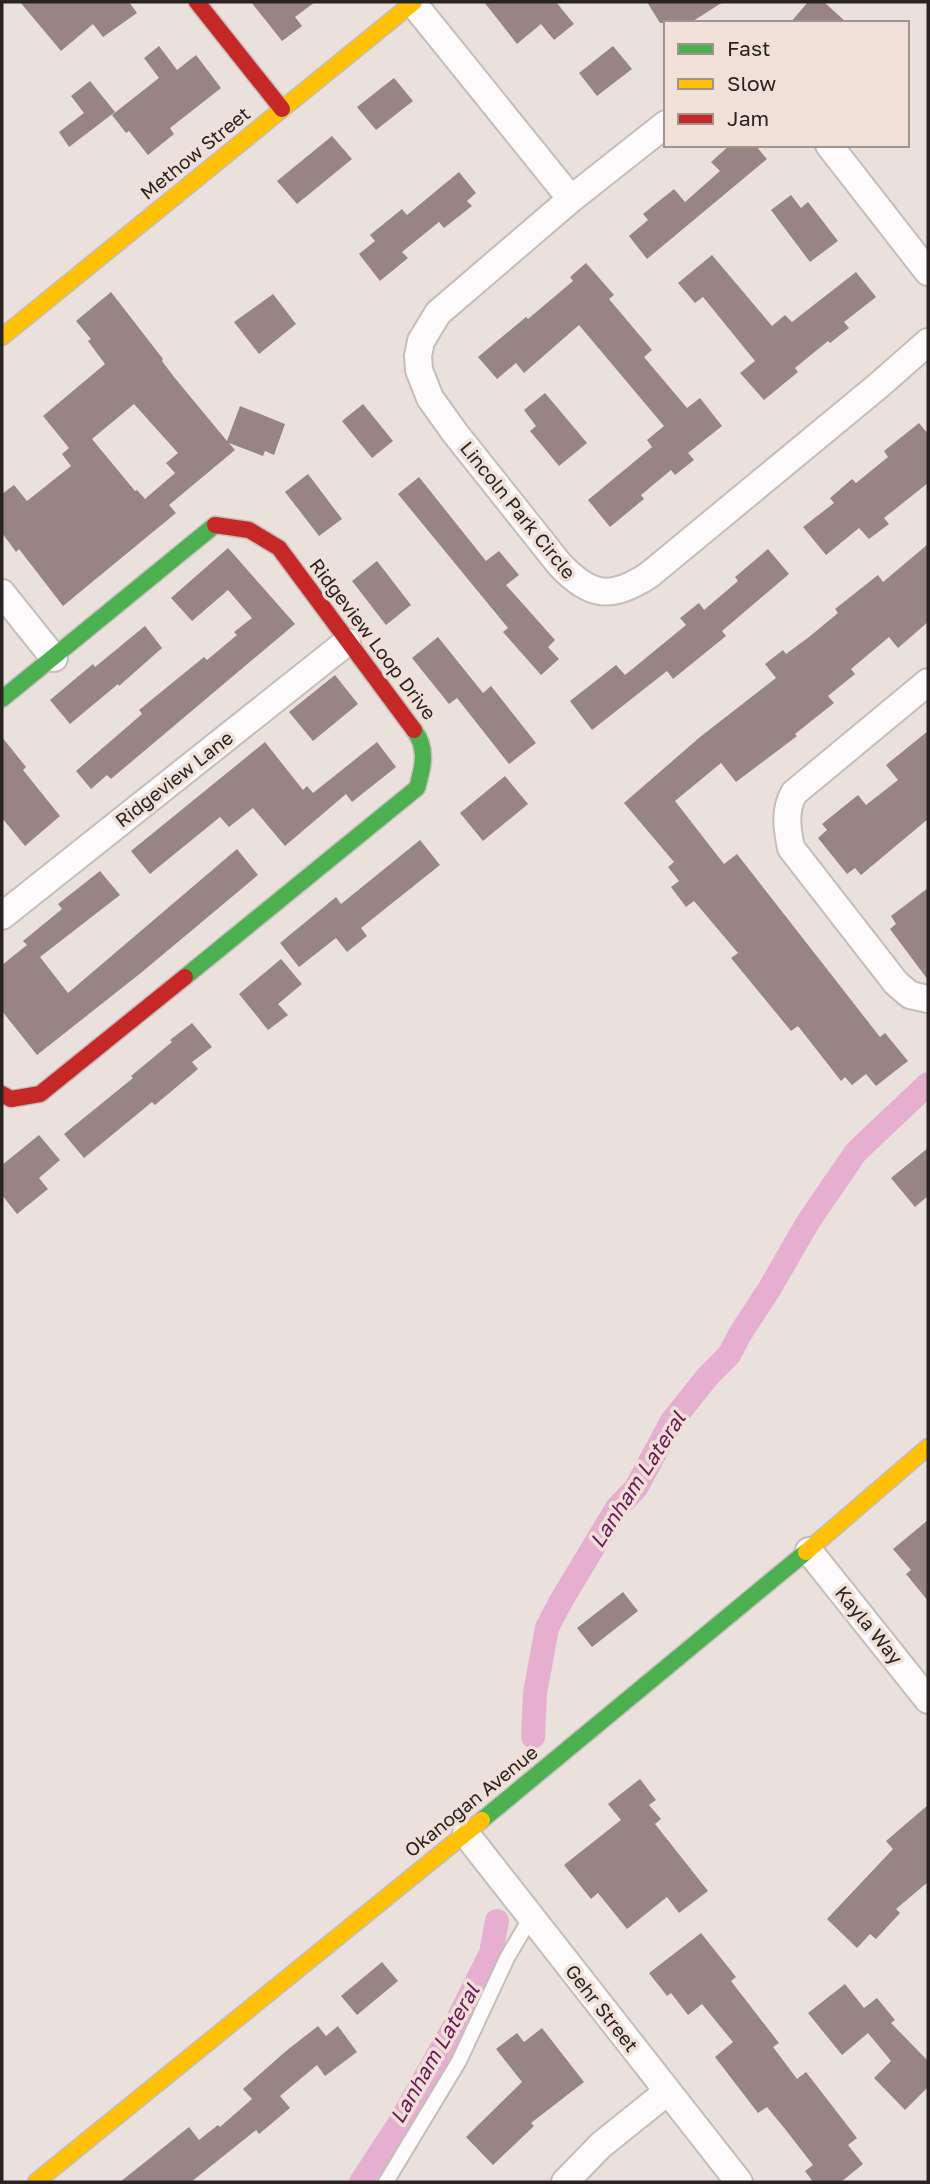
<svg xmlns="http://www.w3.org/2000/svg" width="930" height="2184" viewBox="0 0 930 2184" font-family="'Golos Text',sans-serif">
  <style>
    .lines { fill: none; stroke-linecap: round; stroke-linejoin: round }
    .canal { stroke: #e6afd0; stroke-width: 24 }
    .building { fill: #988485; fill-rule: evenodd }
    .lane-casing { stroke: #c4bdb9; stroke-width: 18 }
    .street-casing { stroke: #c4bdb9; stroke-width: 30 }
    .fast-casing { stroke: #c4bdb9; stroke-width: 19 }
    .slow-casing { stroke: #c4bdb9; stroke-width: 19 }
    .jam-casing { stroke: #c4bdb9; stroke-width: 19 }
    .lane { stroke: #fcfafa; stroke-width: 14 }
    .street { stroke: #fcfafa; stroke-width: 26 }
    .fast { stroke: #4caf50; stroke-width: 16 }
    .slow { stroke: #ffc107; stroke-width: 16 }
    .jam { stroke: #c62828; stroke-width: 16 }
    .labels { text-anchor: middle; stroke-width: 7; stroke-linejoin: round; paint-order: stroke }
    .street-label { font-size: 19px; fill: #292421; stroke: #f0e0d7 }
    .water-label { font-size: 21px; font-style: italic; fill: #6d1758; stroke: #f0e0d7 }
  </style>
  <rect width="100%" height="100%" fill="#eae1dd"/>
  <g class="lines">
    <g class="canal">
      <path d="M533,1737L535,1693L547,1628L561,1601L617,1508L636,1488L672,1421L708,1376L729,1355L740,1334L770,1288L808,1222L856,1152L928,1084"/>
      <path d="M361,2182L399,2124L454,2027L491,1953L497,1921"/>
    </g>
  </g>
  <g class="building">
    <path d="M20,2H129L137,13L103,37L93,24L61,51Z"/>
    <path d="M251,2H315L295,17L302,26L282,41Z"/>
    <path d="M484,2H556L574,24L554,40L541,24L517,44Z"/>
    <path d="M647,2H723L690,23H660Z"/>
    <path d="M808,2H824L847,23H790Z"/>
    <path d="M159,46L177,70L196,55L221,88L170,128L174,134L148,155L129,131L126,133L112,115L159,78L144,58Z"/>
    <path d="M613,46L632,69L597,96L579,73Z"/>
    <path d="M394,78L413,101L376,130L357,107Z"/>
    <path d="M90,81L115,112L69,147L59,132L84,113L71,96Z"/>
    <path d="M332,136L352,159L297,204L277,181Z"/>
    <path d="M730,145H755L767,159L647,259L629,236L648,220L643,214L674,189L685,202L720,171L711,162Z"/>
    <path d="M459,172L476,193L467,201L472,206L444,228L439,222L402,252L408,258L380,281L359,254L375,241L370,235L402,209L407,215Z"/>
    <path d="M791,195L801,208L808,202L838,241L810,262L771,210Z"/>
    <path d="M712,255L772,326L785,315L792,322L856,272L876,297L844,322L849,328L830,343L828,341L795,368L798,372L764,400L740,373L755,361L703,297L695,303L678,283Z"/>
    <path d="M586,263L614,295L609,299L652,350L644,357L687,408L700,398L722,426L688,453L694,460L675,475L671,470L641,495L644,499L610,527L588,500L652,447L647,440L664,426L579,325L524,373L516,363L497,379L478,357L526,317L528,319L573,281L570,277Z"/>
    <path d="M111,292L163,359L162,361L174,377L227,441L240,406L285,424L274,455L265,451L263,456L229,443L235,450L169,505L176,513L63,606L19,549L16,552L2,533V494L14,485L27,501L71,466L62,454L69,448L43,416L105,364L88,341L91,339L76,321ZM134,404L178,453L166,463L175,473L145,499L137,490L135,491L92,439Z"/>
    <path d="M273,294L296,324L259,354L234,322Z"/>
    <path d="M545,393L587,443L559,466L530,431L536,426L524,410Z"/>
    <path d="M363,404L393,441L372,458L342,421Z"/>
    <path d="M919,423L928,434V483L884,518L889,524L869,539L859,528L826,555L803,527L834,503L830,498L852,479L856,483L888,457L884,451Z"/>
    <path d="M308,474L342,519L319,536L285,492Z"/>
    <path d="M419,477L486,561L499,551L519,575L506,585L555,640L548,647L559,659L541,675L503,632L508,628L398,494Z"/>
    <path d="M928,544V622L898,648L889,637L851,669L855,674L828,696L834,703L795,734L797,736L736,782L721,763L675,801L724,864L737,854L880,1037L885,1033L908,1061L876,1086L866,1074L852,1085L845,1077L841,1081L798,1026L791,1031L731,958L738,953L694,901L686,907L671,887L679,881L668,867L674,862L624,803L700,737L776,678L765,664L783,650L786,654L809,637L838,613L835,609L878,575L883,582Z"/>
    <path d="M228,548L295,624L111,779L107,775L91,789L76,771L142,714L139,710L204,657L207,660L237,635L234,632L252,618L228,590L192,621L171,598Z"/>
    <path d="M768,549L789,574L722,631L726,636L673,679L667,671L592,730L570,701L616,665L625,675L686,625L680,618L699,603L704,610L738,581L735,577Z"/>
    <path d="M377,561L411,605L386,625L352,581Z"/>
    <path d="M145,626L162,648L119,686L118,684L70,724L50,700L93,664L95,667Z"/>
    <path d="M438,637L483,693L491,686L536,743L509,764L457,698L449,704L412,658Z"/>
    <path d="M335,675L358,704L313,741L289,712Z"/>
    <path d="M928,731V819L861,875L855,868L847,874L818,838L827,830L822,824L858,795L866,805L898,780L886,765Z"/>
    <path d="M2,737L26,767L23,770L60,816L25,846L2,818Z"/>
    <path d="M265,742L303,790L307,786L313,793L377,742L396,767L352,802L346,794L285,846L253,808L229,827L220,817L150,874L131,851Z"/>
    <path d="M505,776L528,804L483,841L460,813Z"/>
    <path d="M420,840L440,865L361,928L367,936L347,952L336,938L299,967L280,943L336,897L341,904Z"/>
    <path d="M237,849L258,875L142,972L37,1055L2,1011V965L27,945L23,941L62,909L58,904L100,871L120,895L40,957L68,993Z"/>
    <path d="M928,888V980L890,929L896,924L891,916Z"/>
    <path d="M281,959L302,984L278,1004L288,1015L268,1030L239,994Z"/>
    <path d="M192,1023L212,1047L192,1062L198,1069L155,1105L152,1102L84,1158L64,1134L133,1078L131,1076L172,1042L170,1040Z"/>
    <path d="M39,1135L60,1160L39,1178L48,1189L17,1214L2,1195V1165Z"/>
    <path d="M928,1148V1196L915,1207L891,1178Z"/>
    <path d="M928,1520V1601L906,1574L911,1570L893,1549Z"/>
    <path d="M623,1592L638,1611L592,1647L577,1628Z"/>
    <path d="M640,1779L656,1800L649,1805L661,1819L655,1824L708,1891L679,1913L667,1897L627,1929L598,1893L591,1899L564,1865L621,1820L608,1804Z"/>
    <path d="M928,1805V1882L896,1909L900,1913L876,1939L870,1934L857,1948L827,1919L893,1849L886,1841Z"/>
    <path d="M701,1933L736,1977L731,1981L779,2043L773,2047L797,2079L806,2072L857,2138L848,2145L863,2164L841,2182H813L805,2171L813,2165L785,2129L767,2107L758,2113L715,2057L733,2042L702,2004L688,2015L671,1993L667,1996L649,1973Z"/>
    <path d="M382,1962L398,1981L357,2015L341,1996Z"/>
    <path d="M845,1984L864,2008L877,1998L895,2020L891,2023L928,2061V2087L905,2110L874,2078L891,2061L868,2033L842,2055L808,2013Z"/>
    <path d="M318,2026L326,2036L338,2026L357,2052L325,2076L317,2065L280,2096L290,2108L259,2134L256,2130L191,2182H120L189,2127L199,2140L218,2125L220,2127L252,2099L243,2089L286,2051Z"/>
    <path d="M542,2028L584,2082L531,2123L534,2126L493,2165L466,2137L522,2082L496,2049L517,2033L524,2042Z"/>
  </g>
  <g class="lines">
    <g class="lane-casing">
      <path id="lane" d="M386,2182L459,2061L507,1958L531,1917"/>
    </g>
    <g class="street-casing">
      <g id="street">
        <path d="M413,3L571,199"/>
        <path d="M666,124L571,199L438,313L421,341L418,356L419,370L430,398L455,433L560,565C591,597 611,600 649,575L878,386L928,342"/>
        <path d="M829,145L928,272"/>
        <path d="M2,593L54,658"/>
        <path d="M928,682L794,793C784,811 787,828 791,848L896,983L910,995L928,999"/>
        <path d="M2,916L347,642"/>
        <path d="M809,1551L928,1700"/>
        <path d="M466,1834L739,2182"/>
        <path d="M565,2182L601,2145L667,2092"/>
      </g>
    </g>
    <g class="fast-casing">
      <g id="fast">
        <path d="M2,699L215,525"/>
        <path d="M185,977L417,788C423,767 428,749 414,730"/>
        <path d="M482,1820L806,1552"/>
      </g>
    </g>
    <g class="slow-casing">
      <g id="slow">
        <path d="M2,337L414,2"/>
        <path d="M806,1552L928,1447"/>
        <path d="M36,2182L482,1820"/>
      </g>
    </g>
    <g class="jam-casing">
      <g id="jam">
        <path d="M197,2L282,109"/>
        <path d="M215,525L249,530L279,548L414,730"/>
        <path d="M2,1094L11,1099L40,1094L185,977"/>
      </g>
    </g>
    <use href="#lane" class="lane"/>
    <use href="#street" class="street"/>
    <use href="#fast" class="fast"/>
    <use href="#slow" class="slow"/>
    <use href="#jam" class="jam"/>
  </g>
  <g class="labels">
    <g class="street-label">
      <text transform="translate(195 153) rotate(-39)" y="7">Methow Street</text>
      <text transform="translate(518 510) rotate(51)" y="7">Lincoln Park Circle</text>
      <text transform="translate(373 639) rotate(53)" y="7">Ridgeview Loop Drive</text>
      <text transform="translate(174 779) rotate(-38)" y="7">Ridgeview Lane</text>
      <text transform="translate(869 1625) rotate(51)" y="7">Kayla Way</text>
      <text transform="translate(471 1801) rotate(-39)" y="7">Okanogan Avenue</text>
      <text transform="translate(602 2008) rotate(52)" y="7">Gehr Street</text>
    </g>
    <g class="water-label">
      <text transform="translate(638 1480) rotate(-57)" y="7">Lanham Lateral</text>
      <text transform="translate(435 2054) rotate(-60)" y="7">Lanham Lateral</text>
    </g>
  </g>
  <rect width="930" height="2184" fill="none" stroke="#292421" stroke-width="7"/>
  <rect x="664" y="21" width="245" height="126" fill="#f0e0d7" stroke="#a0958e" stroke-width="2"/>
  <rect x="678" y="44" width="35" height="10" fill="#4caf50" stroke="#a0958e" stroke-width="2"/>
  <text x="727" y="56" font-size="21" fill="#292421">Fast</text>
  <rect x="678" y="79" width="35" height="10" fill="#ffc107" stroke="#a0958e" stroke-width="2"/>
  <text x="727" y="91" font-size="21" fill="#292421">Slow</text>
  <rect x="678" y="114" width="35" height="10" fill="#c62828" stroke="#a0958e" stroke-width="2"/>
  <text x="727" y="126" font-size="21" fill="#292421">Jam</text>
</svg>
